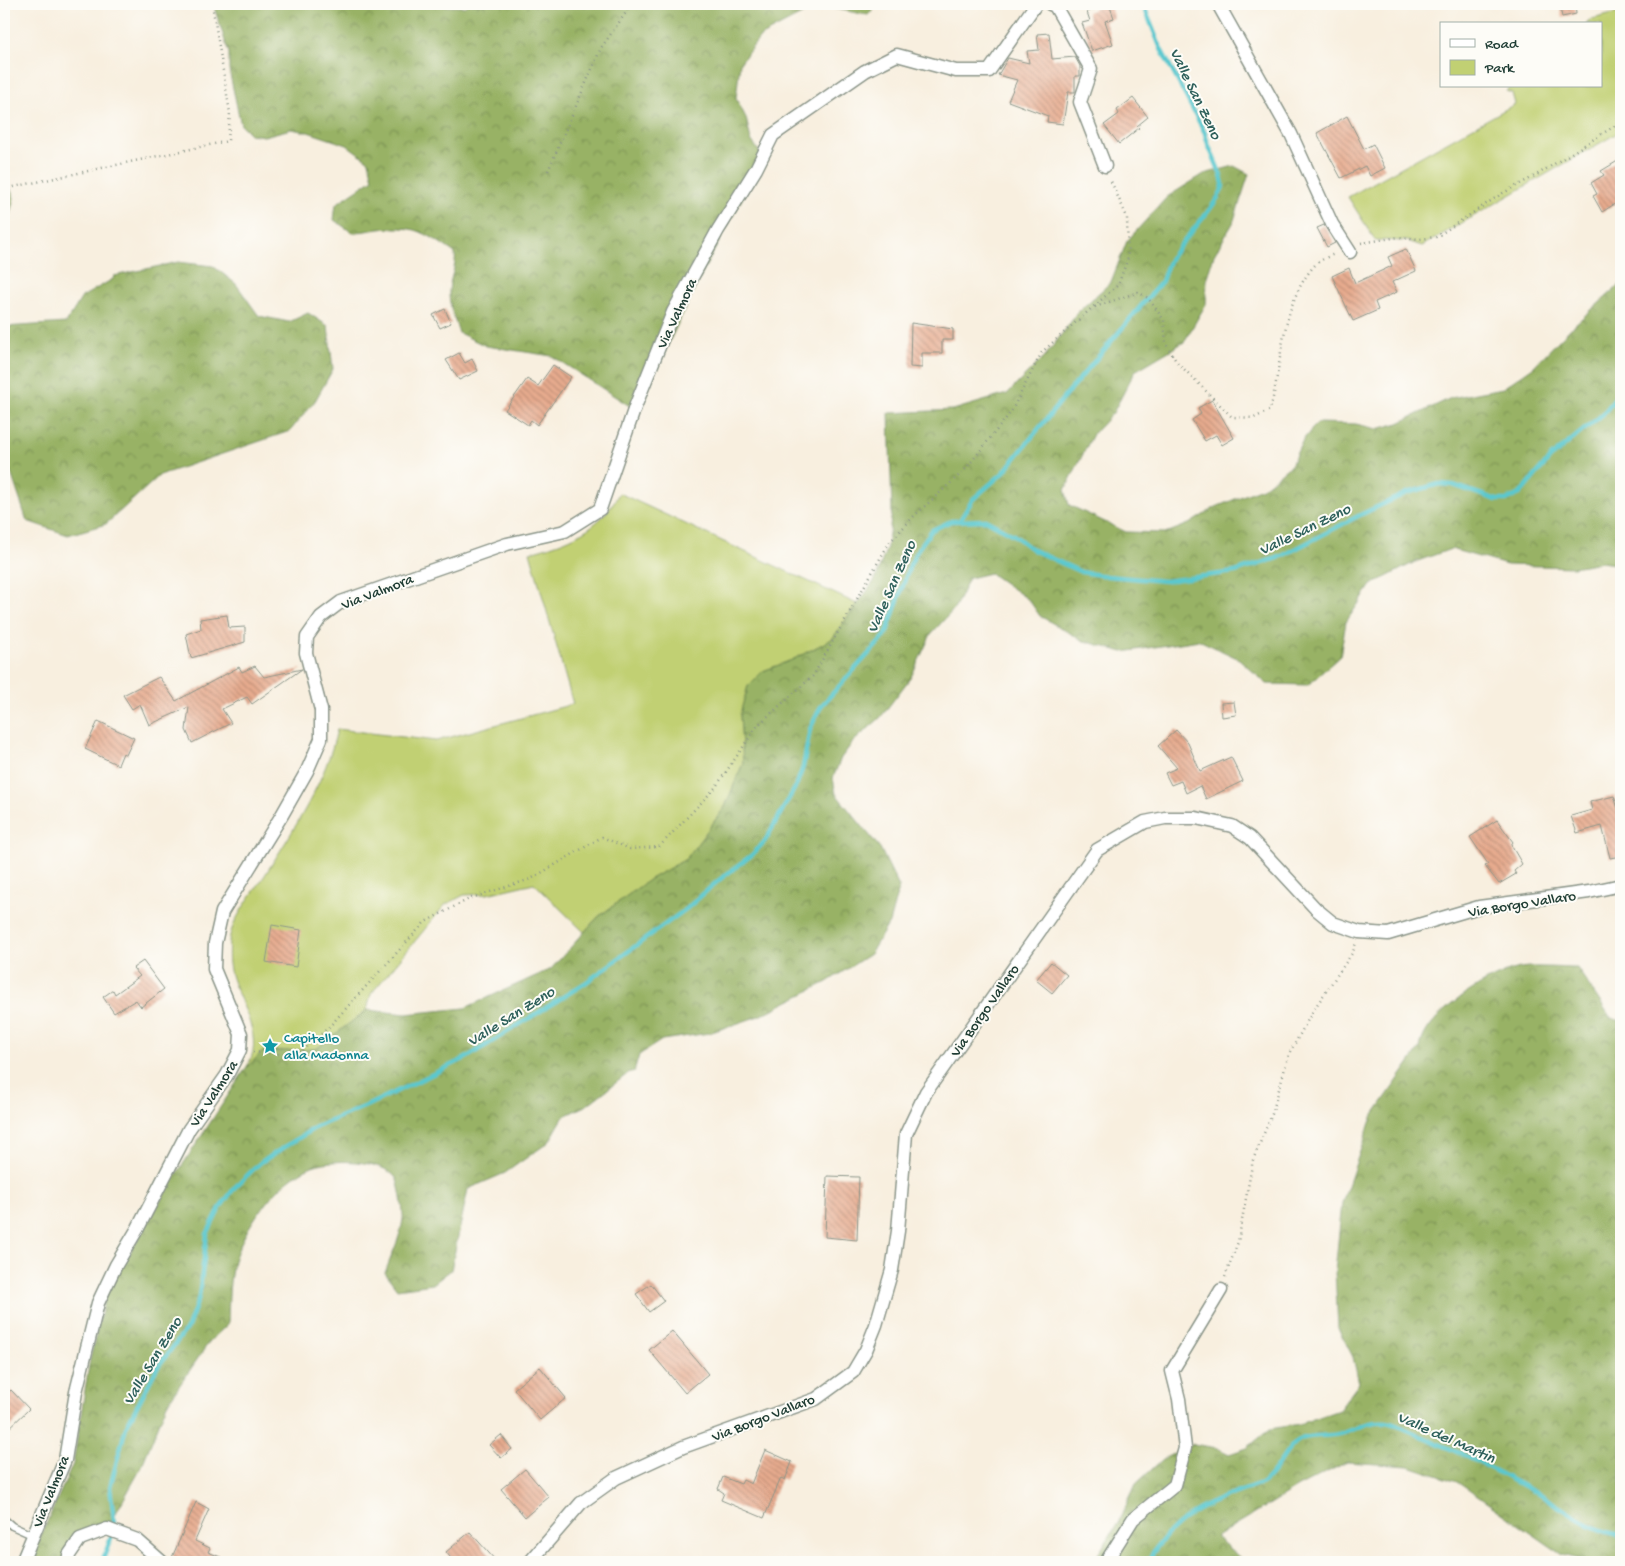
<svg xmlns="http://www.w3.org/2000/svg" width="1625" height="1566" viewBox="0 0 1625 1566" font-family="'Gochi Hand',sans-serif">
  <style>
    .green { fill: #c1d073; stroke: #708654 }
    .forest { fill: url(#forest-crowns); stroke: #5c784c }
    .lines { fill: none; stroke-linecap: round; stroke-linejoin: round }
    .stream { stroke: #5ac8cf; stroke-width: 4.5 }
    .building { fill: url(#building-back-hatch) }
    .lane-casing { stroke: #8c968a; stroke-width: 9 }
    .street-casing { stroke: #8c968a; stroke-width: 15 }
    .path { stroke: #8c968a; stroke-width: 2.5; stroke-dasharray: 1 4; stroke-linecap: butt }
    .lane { stroke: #fff; stroke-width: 6 }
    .street { stroke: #fff; stroke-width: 12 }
    .labels { text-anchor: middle; stroke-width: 4; stroke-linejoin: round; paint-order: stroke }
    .street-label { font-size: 15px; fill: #1f3d34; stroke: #fdfcf7 }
    .culture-label { font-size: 15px; fill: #0d838f; stroke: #fdfcf7; text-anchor: start }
    .water-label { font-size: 16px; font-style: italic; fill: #2e605b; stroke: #fdfcf7 }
  </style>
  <defs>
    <pattern id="forest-crowns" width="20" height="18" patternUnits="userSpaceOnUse" patternTransform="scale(1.25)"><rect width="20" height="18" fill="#98b265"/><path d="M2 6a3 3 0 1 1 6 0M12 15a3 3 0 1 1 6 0" fill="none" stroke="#7b9254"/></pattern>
    <pattern id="building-back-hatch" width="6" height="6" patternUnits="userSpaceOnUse" patternTransform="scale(1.25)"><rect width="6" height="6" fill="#e7ab8e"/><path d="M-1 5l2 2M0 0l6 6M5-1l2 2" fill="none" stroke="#bb8c75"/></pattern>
  </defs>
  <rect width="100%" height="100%" fill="#fdfcf7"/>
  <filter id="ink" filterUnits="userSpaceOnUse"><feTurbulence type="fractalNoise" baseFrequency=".02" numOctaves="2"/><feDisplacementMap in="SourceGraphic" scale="10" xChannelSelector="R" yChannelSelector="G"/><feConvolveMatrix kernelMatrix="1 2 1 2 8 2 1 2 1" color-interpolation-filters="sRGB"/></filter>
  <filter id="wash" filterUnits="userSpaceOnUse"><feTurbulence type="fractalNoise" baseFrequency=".0096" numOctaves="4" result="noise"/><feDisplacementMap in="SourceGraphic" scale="20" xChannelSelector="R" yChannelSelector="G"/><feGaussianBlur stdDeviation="1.12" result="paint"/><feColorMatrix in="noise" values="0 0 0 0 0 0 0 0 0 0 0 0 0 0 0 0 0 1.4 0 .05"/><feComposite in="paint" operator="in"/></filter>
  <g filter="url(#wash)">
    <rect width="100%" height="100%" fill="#f8efdf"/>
    <g class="green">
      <path d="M1621,12V131L1422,246L1407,241L1375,240L1348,197L1515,104L1512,93L1506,91L1512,86H1601V24H1586L1592,19Z"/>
      <path d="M619,493L857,604L832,639L792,660L763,671L748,686L740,714L743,763L725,807L686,859L650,879L598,917L584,932L534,883L487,894L464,895L445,905L371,994L367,1010L316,1049L262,1052L246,1068C266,1039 241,1007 232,978C228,966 228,954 229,941C232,918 253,894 265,875C292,832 327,780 337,729L436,741L573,704L530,552C567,542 601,530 619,493Z"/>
    </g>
    <g class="forest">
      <path d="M213,4H411L463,7L470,4H878L868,15L831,8L809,11L761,36L740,63L736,98L746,118L751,140L764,158L706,266L636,410L552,356L486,346L459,333C455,321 449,305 449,293C449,278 457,268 455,253C443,245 429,234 415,230C395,225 372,230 353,233L334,220L336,204L373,179L369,161L347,145L308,132L291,129L264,136L250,134L241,125L229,70V53Z"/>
      <path d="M1234,166L1249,174L1233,223L1214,255L1207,277L1206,304L1184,342L1135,371L1113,413L1093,434L1065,490L1069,505L1126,532L1166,533L1189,524L1216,507L1264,487L1291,465L1303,440L1317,423L1356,424L1377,429L1399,423L1451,398L1503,388L1533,367L1573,326L1621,284V565L1601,562L1573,567L1507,565L1451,549L1415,562L1371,585L1346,622L1340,656L1308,685L1267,684L1239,659L1199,640L1123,652L1084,641L1040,616L1029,600L990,573L969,578L955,608L931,634L911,677L880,718L853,742L841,758L833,778L836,794L880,848L899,887L889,923L870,954L827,982L759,1016L709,1033L662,1040L639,1055L634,1072H630L587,1105L564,1116L549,1142L505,1173L468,1189L451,1270L433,1284L397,1289L385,1273C391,1256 401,1236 403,1219C404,1213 399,1182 396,1178C383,1159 329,1158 310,1167C277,1182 250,1220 237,1252C228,1274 229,1301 228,1324L209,1342L167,1404L140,1470L107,1529L80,1539L68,1562H29L73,1464L90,1359L106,1294L172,1181L246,1068L262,1052L316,1049L367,1010L406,1014L465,1008L551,969L598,917L650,879L686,859L725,807L743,763L740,714L748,686L763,671L792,660L832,639L875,580L887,547L892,512L889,413L953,410L1007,394L1046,355L1079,311L1111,282L1127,241L1167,197L1204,174Z"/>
      <path d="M4,174L14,198L8,221L4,223Z"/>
      <path d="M178,262L213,266L236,284L259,316L289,322L308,313L328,326L333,369L315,401L290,431L160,475L106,524L68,535L27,521L9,467L4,461V327L66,323L82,297L113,279L114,276Z"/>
      <path d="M1577,968L1611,1018L1621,1021V1562H1591L1563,1555L1457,1482L1409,1466L1347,1462L1298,1487L1216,1537L1245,1562H1093L1118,1523L1136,1484L1163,1459L1193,1444L1217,1448L1229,1454L1247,1448L1270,1429L1299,1424L1339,1410L1359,1383L1353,1357L1338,1328L1335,1271L1342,1203L1372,1117L1420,1048C1424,1015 1485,978 1515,969C1530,965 1560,968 1577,968Z"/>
    </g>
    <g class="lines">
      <g class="stream">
        <path d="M960,520L973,499L1003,473L1065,396L1162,281C1165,273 1167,263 1172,256C1182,241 1224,198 1223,184C1221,169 1208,150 1205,133L1161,49L1143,4"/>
        <path d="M113,1528L114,1520L110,1487L126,1427L157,1368L188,1327L199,1297L207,1234L220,1208L235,1187L261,1162L316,1127L366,1106L466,1058L585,983L686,909L719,880L753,854L765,841L796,786L803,767L810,729L821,706L886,635L910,565L918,549L932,530L951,521L986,520L1015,536L1033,550L1081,572L1107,576L1165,581L1235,572L1280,557L1362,514L1407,493L1439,484L1453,485L1497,500H1506L1520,494L1550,458L1603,414L1621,391"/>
        <path d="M102,1562L112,1535"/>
        <path d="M1147,1562C1177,1512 1209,1503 1261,1484C1278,1472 1285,1447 1301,1439C1312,1434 1328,1437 1339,1434C1356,1431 1365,1420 1386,1422C1397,1424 1411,1432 1421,1436C1464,1454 1506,1476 1547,1499C1572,1514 1592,1531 1621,1535"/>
      </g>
    </g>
    <g id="blocks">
      <g class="building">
        <path d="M1109,4L1114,18L1105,21L1113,44L1092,51L1082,23L1090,21L1087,12Z"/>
        <path d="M1559,4H1575L1576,14L1562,17Z"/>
        <path d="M1049,33L1052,59L1075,57L1080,66V76H1075V92H1068L1063,124L1047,122L1048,116L1008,101L1017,80L998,75L1008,58L1029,63L1027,51L1039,50L1037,34Z"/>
        <path d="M1133,98L1148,117L1137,126L1139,128L1119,144L1104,125L1119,114L1117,110Z"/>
        <path d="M1347,116L1364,149L1373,144L1385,168L1370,176L1365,166L1341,178L1317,133Z"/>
        <path d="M1621,159V200L1602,212L1593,196L1597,194L1591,183L1604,175L1601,171Z"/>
        <path d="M1324,225L1335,243L1327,247L1317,228Z"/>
        <path d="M1406,249L1416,271L1392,282L1397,292L1375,302L1378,310L1353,321L1332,276L1349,268L1355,283L1392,266L1388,257Z"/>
        <path d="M445,309L451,323L440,328L433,315Z"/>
        <path d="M911,323L953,329V340H942V353H922V368L910,367Z"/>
        <path d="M459,353L465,363L472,359L478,371L459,380L446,360Z"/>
        <path d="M553,365L571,377L537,425L531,420L528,425L505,410L527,379L538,386Z"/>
        <path d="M1212,400L1234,438L1222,445L1216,435L1205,441L1192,420L1201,414L1198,408Z"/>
        <path d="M227,615L229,628L245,627V642L191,658L186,634L201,629L200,619Z"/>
        <path d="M255,666L264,677L302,669L252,704L247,697L222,709L231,723L192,743L186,730L189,707L149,725L140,704L132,709L123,695L159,677L176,701L239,667L242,672Z"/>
        <path d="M1234,702L1236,715L1222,717L1221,703Z"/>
        <path d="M98,721L134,738L126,755L123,753L118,765L85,749Z"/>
        <path d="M1176,730L1188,743L1200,771L1231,757L1243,781L1206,799L1200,786L1186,793L1181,781L1171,785L1165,773L1177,768L1158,746Z"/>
        <path d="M1614,796L1621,818V856L1610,858L1602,826L1577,833L1571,816L1592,810L1590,802Z"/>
        <path d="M1497,820L1513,842L1511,845L1522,864L1514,871L1516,874L1499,884L1485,866L1488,864L1470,837Z"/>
        <path d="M272,925L301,930L296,967L266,962Z"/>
        <path d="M143,961L164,989L141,1007L136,1000L114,1013L103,997L113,990L115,994L140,976L133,968Z"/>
        <path d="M1051,962L1067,975L1052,993L1036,980Z"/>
        <path d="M827,1176L859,1177L857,1240L825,1237Z"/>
        <path d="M651,1284L664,1301L649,1312L636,1294Z"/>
        <path d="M672,1331L708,1374L685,1393L649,1350Z"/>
        <path d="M540,1367L566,1398L540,1420L514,1389Z"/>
        <path d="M11,1390L29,1409L4,1433V1397Z"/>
        <path d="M501,1435L512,1449L501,1458L489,1445Z"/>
        <path d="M765,1450L792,1462L785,1480L781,1478L764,1518L721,1500L724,1493L718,1489L723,1477L741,1484L743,1480L751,1484Z"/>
        <path d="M525,1469L549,1497L525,1517L501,1489Z"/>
        <path d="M196,1502L209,1509L195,1541L210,1548L208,1552L233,1562H170Z"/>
        <path d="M470,1532L497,1562H454L446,1552Z"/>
      </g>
    </g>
  </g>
  <g filter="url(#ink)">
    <use href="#blocks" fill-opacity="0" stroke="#8c968a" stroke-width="1"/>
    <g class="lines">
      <g class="lane-casing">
        <path id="lane" d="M4,1519L12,1526L32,1535"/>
      </g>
      <g class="street-casing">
        <g id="street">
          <path d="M1050,4L1055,6L1091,69L1080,102L1105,166"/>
          <path d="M1218,4L1291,134L1332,224L1350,252"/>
          <path d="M22,1562L65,1460L76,1392L98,1303L116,1265L138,1228L189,1129L227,1075L240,1050L241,1034L214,969L215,943L222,912L282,815L307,771L321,739V710L306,653L307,637L321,617L341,602L507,544L565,531L600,509L635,407L673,312L718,230L756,169L773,135L865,71L897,55L956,71H989L1036,4"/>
          <path d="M68,1562L69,1555L80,1539L107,1529L137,1540L162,1562"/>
          <path d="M530,1562L581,1503L616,1478L683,1447L816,1399L853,1372L866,1350L876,1325L892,1270L898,1231L906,1134L926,1092L1097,850L1145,822L1165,818H1196L1232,826L1250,838L1316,909L1333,923L1359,932L1388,934L1479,907L1589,892L1621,885"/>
          <path d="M1106,1562L1133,1519L1175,1485L1185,1448L1179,1399L1172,1371L1221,1290"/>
        </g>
      </g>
      <g class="path">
        <path d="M548,171L601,48L632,4"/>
        <path d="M4,189L228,141L230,113L212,4"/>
        <path d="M1361,243L1399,237L1420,239L1436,237L1503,193L1535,176L1621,122"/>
        <path d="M1095,307L1138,292L1148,298L1164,320L1166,344L1176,361L1232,417L1254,418L1270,410C1283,362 1280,304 1315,265C1320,260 1329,256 1335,254"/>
        <path d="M253,1052L290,1055L301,1051L328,1028L425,922L471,898L531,879L602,837L630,849L659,847L715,788L758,725L813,676L889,543L914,516L964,471L1011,412L1042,352L1118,285L1128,258L1127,217L1110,179"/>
        <path d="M1225,1277L1238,1242L1253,1160L1272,1114L1289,1054L1314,1009L1353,952L1356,943"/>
      </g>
      <use href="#lane" class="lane"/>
      <use href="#street" class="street"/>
    </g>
  </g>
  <defs>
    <g id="sight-bare" transform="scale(1.35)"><path d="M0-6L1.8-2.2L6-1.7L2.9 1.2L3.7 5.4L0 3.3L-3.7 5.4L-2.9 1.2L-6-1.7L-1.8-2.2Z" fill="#0f9aa8" stroke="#fdfcf7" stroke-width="2.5" paint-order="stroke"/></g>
  </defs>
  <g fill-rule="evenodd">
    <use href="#sight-bare" x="270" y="1046"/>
  </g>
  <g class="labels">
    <g class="street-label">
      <text transform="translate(676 313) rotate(-65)" y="5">Via Valmora</text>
      <text transform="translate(377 591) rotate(-21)" y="5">Via Valmora</text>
      <text transform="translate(1522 903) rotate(-9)" y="5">Via Borgo Vallaro</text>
      <text transform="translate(984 1010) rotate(-55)" y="5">Via Borgo Vallaro</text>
      <text transform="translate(213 1093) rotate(-57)" y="5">Via Valmora</text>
      <text transform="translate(763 1417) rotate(-21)" y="5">Via Borgo Vallaro</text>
      <text transform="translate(50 1491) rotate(-68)" y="5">Via Valmora</text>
    </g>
    <g class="culture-label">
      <text x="284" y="1042">Capitello<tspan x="284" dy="17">alla Madonna</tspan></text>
    </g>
    <g class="water-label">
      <text transform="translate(1197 93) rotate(64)" y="6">Valle San Zeno</text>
      <text transform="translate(1304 528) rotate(-26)" y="6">Valle San Zeno</text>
      <text transform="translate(890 586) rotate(-66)" y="6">Valle San Zeno</text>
      <text transform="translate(510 1015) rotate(-32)" y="6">Valle San Zeno</text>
      <text transform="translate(151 1360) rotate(-59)" y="6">Valle San Zeno</text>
      <text transform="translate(1447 1436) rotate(24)" y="6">Valle del Martin</text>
    </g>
  </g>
  <rect width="1625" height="1566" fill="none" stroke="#fdfcf7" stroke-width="20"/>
  <rect x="1440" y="22" width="162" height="65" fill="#fdfcf7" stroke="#a4b0a9"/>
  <rect x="1450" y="39" width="25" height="8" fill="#ffffff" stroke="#a4b0a9"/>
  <text x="1485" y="48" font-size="15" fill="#1f3d34">Road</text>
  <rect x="1450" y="60" width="25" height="15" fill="#c1d073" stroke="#a4b0a9"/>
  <text x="1485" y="72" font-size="15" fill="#1f3d34">Park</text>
</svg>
